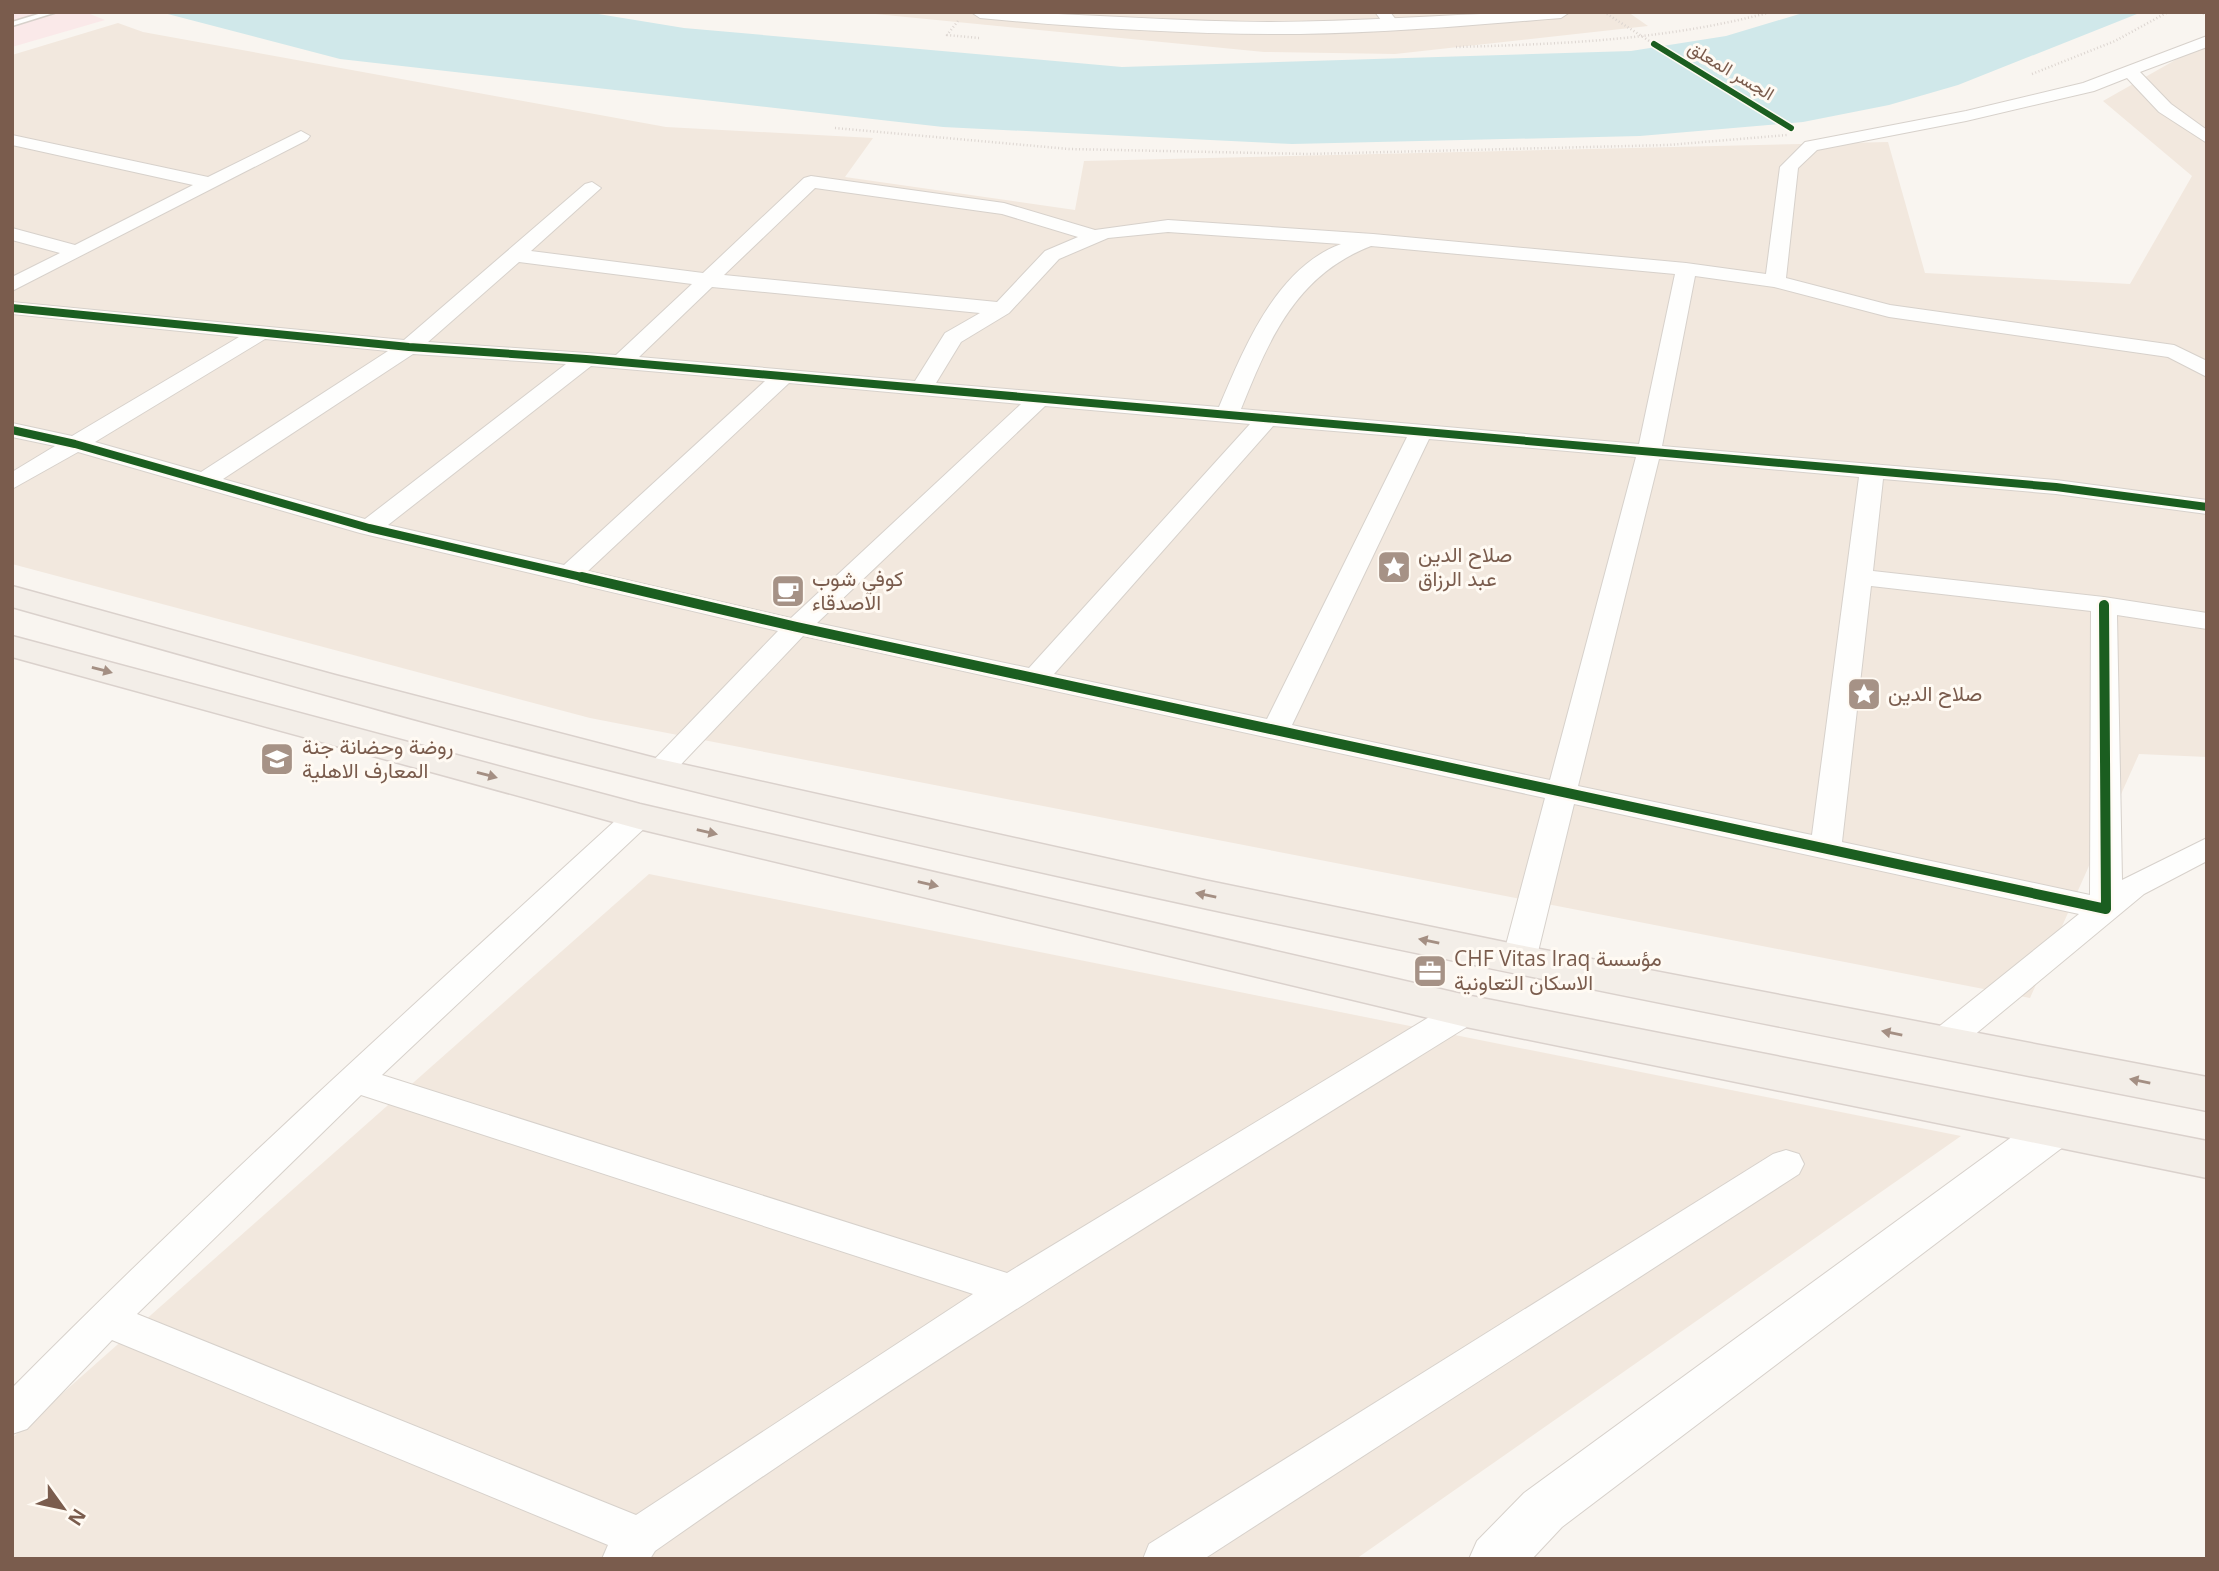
<svg xmlns="http://www.w3.org/2000/svg" width="2219" height="1571" viewBox="0 0 2219 1571" font-family="'Open Sans',Vazirmatn,sans-serif">
  <style>
    .residential { fill: #f2e8de }
    .medical { fill: #fae9e9 }
    .water { fill: #d0e8ea }
    .lines { fill: none; stroke-linecap: round; stroke-linejoin: round }
    .service-casing { stroke: #d7d1cb; stroke-width: 3 }
    .minor-casing { stroke: #d7d1cb; stroke-width: 2 }
    .tertiary-casing { stroke: #d7d1cb; stroke-width: 2 }
    .primary-casing { stroke: #dad1cc; stroke-width: 3 }
    .path { stroke: #dcd5d0; stroke-width: 2.5; stroke-dasharray: 1 2.5; stroke-linecap: butt }
    .service { fill: #fefefd; fill-rule: evenodd }
    .minor { fill: #fefefd; fill-rule: evenodd }
    .tertiary { fill: #fefefd; fill-rule: evenodd }
    .primary { fill: #f3eee8; fill-rule: evenodd }
    .cycleway-far2-casing { stroke: #fffaf3; stroke-width: 9 }
    .cycleway-far1-casing { stroke: #fffaf3; stroke-width: 11 }
    .cycleway-casing { stroke: #fffaf3; stroke-width: 15 }
    .cycleway-far2 { stroke: #1b5e20; stroke-width: 6 }
    .cycleway-far1 { stroke: #1b5e20; stroke-width: 8 }
    .cycleway { stroke: #1b5e20; stroke-width: 10 }
    .oneway { fill: #a48f83 }
    .labels { text-anchor: middle; stroke-width: 6; stroke-linejoin: round; paint-order: stroke }
    .far-street-label { font-size: 18px; fill: #7a5c4d; stroke: #fffaf3 }
    .poi-label { font-size: 21px; fill: #7a5c4d; stroke: #fffaf3; text-anchor: start }
  </style>
  <rect width="100%" height="100%" fill="#f9f5f0"/>
  <g class="residential">
    <path d="M855,12H1628L1648,26L1395,54L1264,52Z"/>
    <path d="M118,23L143,32L666,127L873,138L845,177L1075,210L1084,161L1888,142L1925,273L2130,284L2192,176L2103,101L2207,42V757L2139,754L2030,998L590,718L12,564V55Z"/>
    <path d="M649,874L1961,1136L1356,1559H12V1438Z"/>
  </g>
  <path class="medical" d="M12,12H85L105,20L12,47Z"/>
  <path class="water" d="M160,12H586L684,28L1122,67L1631,51L1726,36L1806,12H2142L1958,85L1889,105L1803,122L1640,136L1292,144L943,127L340,59Z"/>
  <g class="lines">
    <g class="service-casing">
      <path id="service" d="M45,12H57L12,26V22Z"/>
    </g>
    <g class="minor-casing">
      <g id="minor">
        <path d="M1375,12H1390L1400,25L1392,30L1387,28Z"/>
        <path d="M2207,36V47L2140,72L2171,104L2207,130V143L2159,112L2127,78L2094,91L1966,121L1817,150L1798,168L1786,278L1890,305L2174,345L2207,361V377L2168,357L1889,317L1774,287L1695,276L1662,446L2056,480L2207,500V514L2056,494L1883,479L1873,571L2104,597L2207,613V629L2117,615L2122,880L2207,838V861L2144,894L1955,1051L1943,1055L1931,1051L1926,1042L1931,1033L2079,914L1574,804L1536,960L1531,968L1519,972L1507,968L1502,960L1545,798L803,636L669,777L659,780L649,777L644,771L649,765L778,631L360,533L78,452L12,489V472L55,446L12,437V423L72,436L239,337L12,314V302L404,340L585,184L592,182L601,188L531,251L703,273L804,178L811,176L1004,203L1095,230L1168,220L1373,234L1686,263L1766,274L1780,167L1805,142L1966,111L2083,83ZM815,188L1002,214L1078,237L1045,251L997,302L724,275ZM1168,232L1341,244C1276,268 1244,348 1219,407L936,383L961,342L1009,313L1059,259L1108,238ZM1371,246L1675,274L1639,444L1241,409C1269,339 1296,275 1371,246ZM519,262L692,284L616,355L428,342ZM712,287L980,313L945,333L915,381L639,357ZM265,339L388,351L201,472L95,442ZM413,354L566,364L365,519L223,479ZM591,366L765,381L564,565L388,525ZM789,383L1021,404L791,618L588,571ZM1045,406L1250,424L1029,668L817,623ZM1273,426L1407,437L1267,719L1054,674ZM1429,439L1636,457L1550,780L1292,725ZM1659,459L1859,477L1812,835L1578,786ZM1871,586L2091,611L2090,895L1842,842Z"/>
        <path d="M301,131L310,136L307,140L12,291V277L60,253L12,240V228L75,245L193,185L12,145V135L208,177Z"/>
        <path d="M639,806L650,809L654,816L650,823L382,1075L1007,1273L1454,1002L1466,999L1478,1002L1483,1011L1478,1020C1201,1192 922,1363 655,1551L650,1559H602L608,1545L112,1340L27,1429L12,1434V1388C210,1188 420,999 628,809ZM361,1095L973,1294L636,1515L137,1314Z"/>
        <path d="M1786,1150L1799,1154L1804,1164L1799,1174L1204,1559H1143L1149,1544L1773,1154Z"/>
      </g>
    </g>
    <g class="tertiary-casing">
      <g id="tertiary">
        <path d="M971,12C1070,12 1169,22 1268,22C1369,22 1469,12 1570,12L1561,18C1474,25 1387,33 1300,34C1193,35 1086,28 980,18Z"/>
        <path d="M2055,1112L2071,1117L2077,1129L2071,1141L1562,1527L1532,1559H1469L1477,1541L1524,1493L2039,1117Z"/>
      </g>
    </g>
    <g class="primary-casing">
      <g id="primary">
        <path d="M12,586L335,675L659,759L1204,880L1519,945L2207,1077V1111C1689,1009 1169,909 657,782C441,729 226,667 12,607Z"/>
        <path d="M12,636L640,804L1466,995L2207,1141V1178L1466,1027L639,829L12,657Z"/>
      </g>
    </g>
    <g class="path">
      <path d="M1604,12L1654,44"/>
      <path d="M2196,12L2207,14"/>
      <path d="M958,21L947,35L979,38"/>
      <path d="M1456,47C1563,44 1667,40 1771,12"/>
      <path d="M2032,74L2115,41L2168,12"/>
      <path d="M835,128L1069,149L1308,154L1668,145L1787,135"/>
    </g>
    <use href="#service" class="service"/>
    <use href="#minor" class="minor"/>
    <use href="#tertiary" class="tertiary"/>
    <use href="#primary" class="primary"/>
    <g class="cycleway-far2-casing">
      <path id="cycleway-far2" d="M1654,44L1791,128"/>
    </g>
    <g class="cycleway-far1-casing">
      <g id="cycleway-far1">
        <path d="M12,308L409,347L586,359L2056,487L2207,507"/>
        <path d="M12,430L75,444L369,528L590,579"/>
      </g>
    </g>
    <g class="cycleway-casing">
      <path id="cycleway" d="M582,577L797,627L2106,909L2104,605"/>
    </g>
    <use href="#cycleway-far2" class="cycleway-far2"/>
    <use href="#cycleway-far1" class="cycleway-far1"/>
    <use href="#cycleway" class="cycleway"/>
  </g>
  <defs><path id="oneway-solid" d="M-6-.8H1V-3.2L6.5 0L1 3.2V.8H-6Z" transform="scale(1.75)"/></defs>
  <g class="oneway">
    <use href="#oneway-solid" transform="translate(102 670) rotate(15)"/>
    <use href="#oneway-solid" transform="translate(487 775) rotate(15)"/>
    <use href="#oneway-solid" transform="translate(707 832) rotate(13)"/>
    <use href="#oneway-solid" transform="translate(928 884) rotate(13)"/>
    <use href="#oneway-solid" transform="translate(1206 895) rotate(-168)"/>
    <use href="#oneway-solid" transform="translate(1429 941) rotate(-168)"/>
    <use href="#oneway-solid" transform="translate(1892 1033) rotate(-169)"/>
    <use href="#oneway-solid" transform="translate(2140 1081) rotate(-169)"/>
  </g>
  <defs>
    <g id="sight-square" transform="scale(1.75)"><rect x="-9" y="-9" width="18" height="18" rx="4" fill="#a69286" stroke="#fffaf3"/><path d="M0-6L1.8-2.2L6-1.7L2.9 1.2L3.7 5.4L0 3.3L-3.7 5.4L-2.9 1.2L-6-1.7L-1.8-2.2Z" fill="#fff"/></g>
    <g id="cafe-square" transform="scale(1.75)"><rect x="-9" y="-9" width="18" height="18" rx="4" fill="#a69286" stroke="#fffaf3"/><path d="M-5.5-4.5H6V0H3Q3 3.5 0 3.5H-2.5Q-5.5 3.5-5.5 0ZM3-3.2v2h1.7v-2ZM-6 4.5H4V6H-6Z" fill="#fff"/></g>
    <g id="school-square" transform="scale(1.75)"><rect x="-9" y="-9" width="18" height="18" rx="4" fill="#a69286" stroke="#fffaf3"/><path d="M0-5L7-2L0 1L-7-2ZM-4 1L0 2.5L4 1V4Q0 6-4 4Z" fill="#fff"/></g>
    <g id="office-square" transform="scale(1.75)"><rect x="-9" y="-9" width="18" height="18" rx="4" fill="#a69286" stroke="#fffaf3"/><path d="M-6-3h4V-5.5h4V-3h4V5H-6ZM-1-4.5V-3h2v-1.5ZM-6 0V1H6V0Z" fill="#fff"/></g>
  </defs>
  <g fill-rule="evenodd">
    <use href="#sight-square" x="1394" y="567"/>
    <use href="#cafe-square" x="788" y="591"/>
    <use href="#sight-square" x="1864" y="694"/>
    <use href="#school-square" x="277" y="759"/>
    <use href="#office-square" x="1430" y="971"/>
  </g>
  <g class="labels">
    <g class="far-street-label">
      <text transform="translate(1731 71) rotate(31)" y="6">الجسر المعلق</text>
    </g>
    <g class="poi-label">
      <text x="1418" y="562">صلاح الدين<tspan x="1418" dy="24">عبد الرزاق</tspan></text>
      <text x="812" y="586">كوفي شوب<tspan x="812" dy="24">الاصدقاء</tspan></text>
      <text x="1888" y="701">صلاح الدين</text>
      <text x="302" y="754">روضة وحضانة جنة<tspan x="302" dy="24">المعارف الاهلية</tspan></text>
      <text x="1454" y="966">CHF Vitas Iraq مؤسسة<tspan x="1454" dy="24">الاسكان التعاونية</tspan></text>
    </g>
  </g>
  <rect width="2219" height="1571" fill="none" stroke="#7a5c4d" stroke-width="28"/>
  <g transform="translate(63 1508) rotate(123)" stroke="#fffaf3" stroke-width="5" paint-order="stroke">
  <path d="M0-5L12 26L0 18L-12 26Z" fill="#7a5c4d"/>
  <text y="-10" font-size="19" font-weight="bold" text-anchor="middle" fill="#7a5c4d">N</text>
  </g>
</svg>
